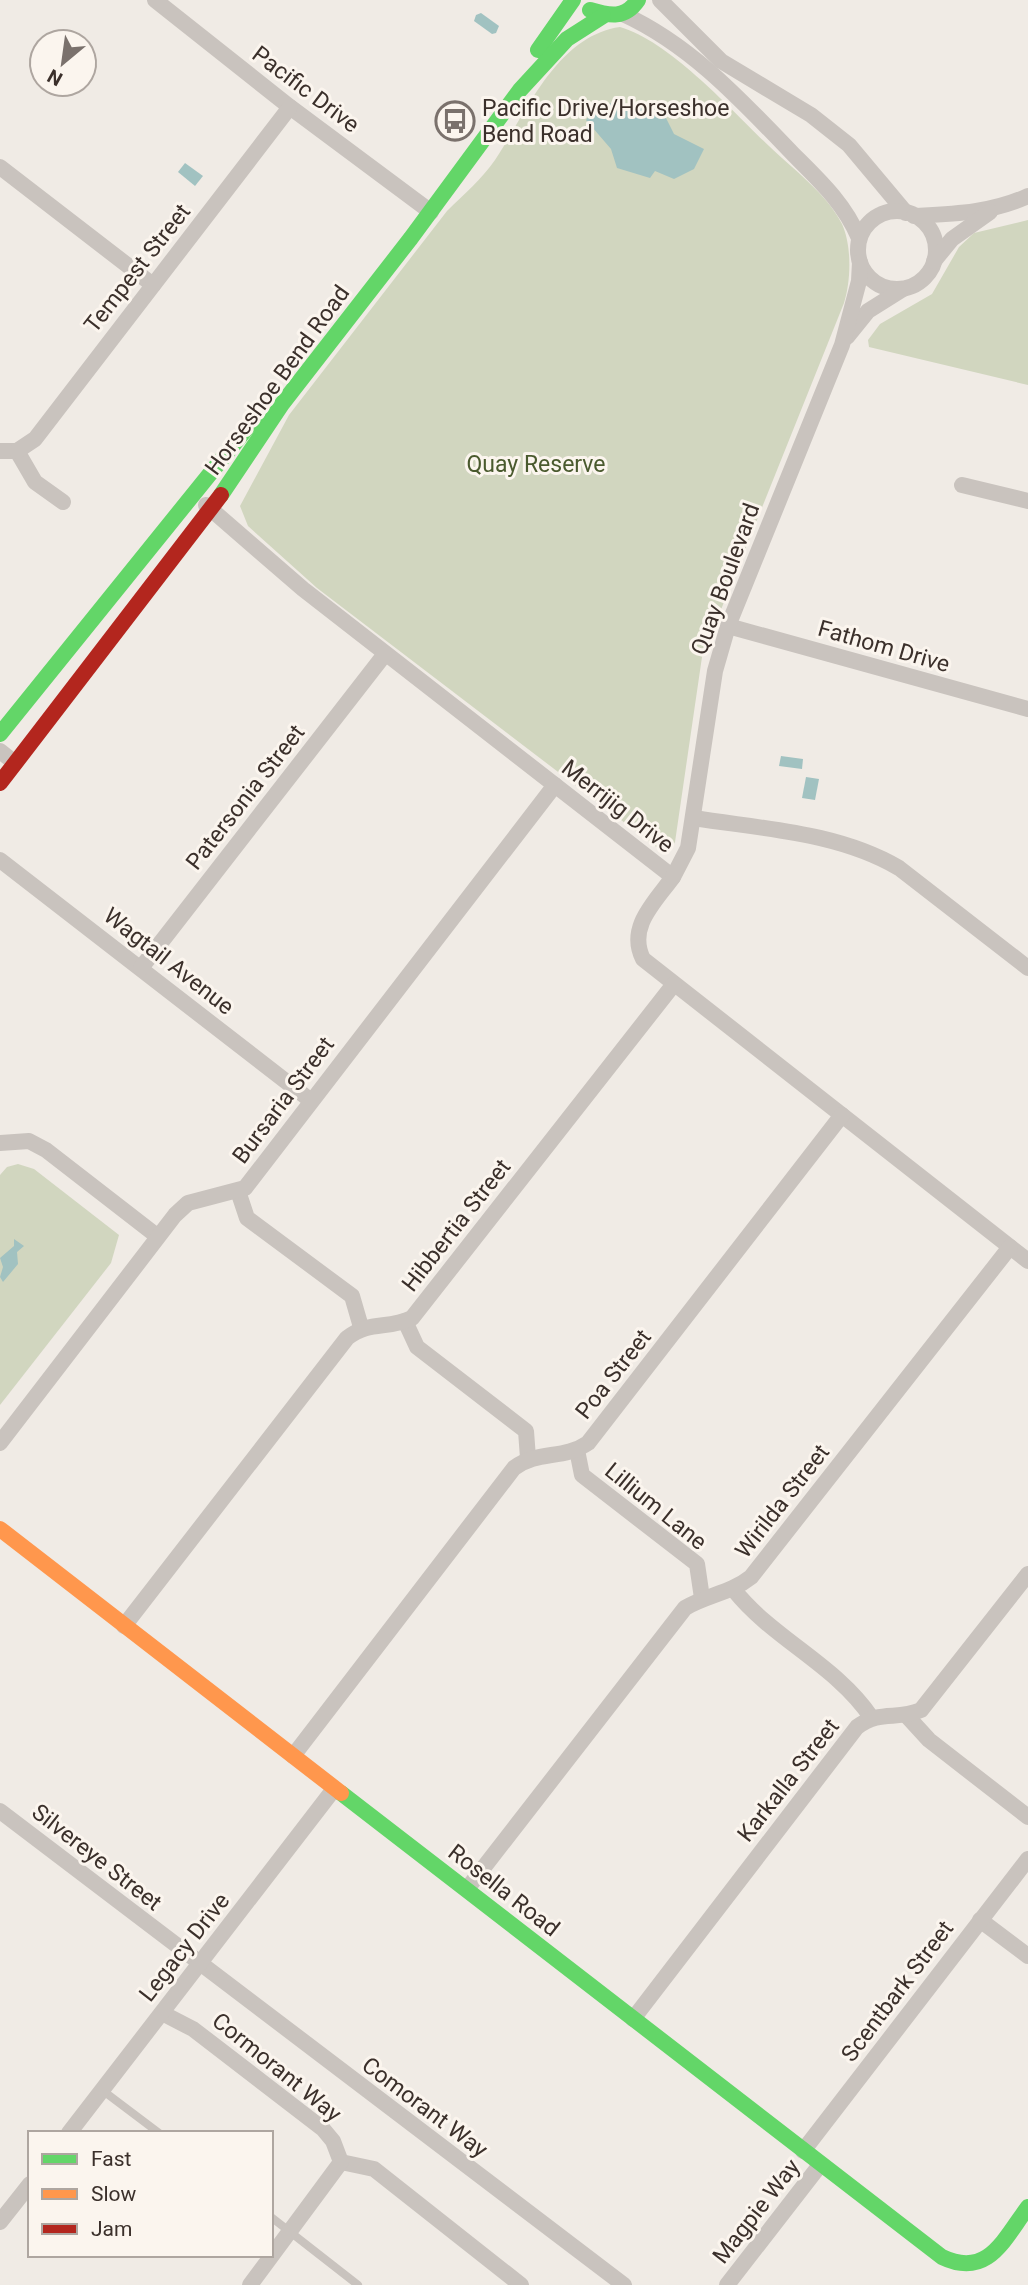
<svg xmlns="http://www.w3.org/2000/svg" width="1028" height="2285" viewBox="0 0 1028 2285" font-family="Roboto,sans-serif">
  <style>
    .green { fill: #d1d6bf }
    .water { fill: #a1c2c1 }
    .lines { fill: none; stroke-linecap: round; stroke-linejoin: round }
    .lane { stroke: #c9c3be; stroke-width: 8 }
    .street { stroke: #c9c3be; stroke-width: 16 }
    .fast { stroke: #63d668; stroke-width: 16 }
    .slow { stroke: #ff974d; stroke-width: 16 }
    .jam { stroke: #b3261e; stroke-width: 16 }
    .labels { text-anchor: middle; stroke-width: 6; stroke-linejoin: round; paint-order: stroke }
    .street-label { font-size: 23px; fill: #3b302b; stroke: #fbf5ee }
    .poi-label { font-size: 23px; fill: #3b302b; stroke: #fbf5ee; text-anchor: start }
    .park-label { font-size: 23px; fill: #4a5a2e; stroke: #fbf5ee }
  </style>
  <rect width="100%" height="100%" fill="#f0ebe5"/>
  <g class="green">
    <path d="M620,27C671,42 731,110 769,146C794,170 826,193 842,224C852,246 851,281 844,303L702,657L675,842L670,850L663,852L317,588L248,526L240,506L289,415L447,211C464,194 481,180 495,160C526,114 556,36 620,27Z"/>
    <path d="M1028,220V385L869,347L868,340L880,324L932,294L959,247L974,233Z"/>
    <path d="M18,1164L34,1169L119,1235L111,1263L0,1405V1175L7,1167Z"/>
  </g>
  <g class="water">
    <path d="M481,13L499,26L496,33L492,34L474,21L476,15Z"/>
    <path d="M612,103L661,108L674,134L704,149L694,169L674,179L655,171L650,178L617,168L611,149L586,120L598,106Z"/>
    <path d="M185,163L203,176L195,186L178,172Z"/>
    <path d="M781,756L803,759L802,769L779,766Z"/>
    <path d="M806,777L819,779L815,800L802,798Z"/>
    <path d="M14,1239L24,1246L17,1252L18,1264L3,1282L0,1277L3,1267L0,1258L14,1246Z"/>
  </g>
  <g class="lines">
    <g class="lane">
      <path d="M102,2090L159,2133"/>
      <path d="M271,2217L358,2285"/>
    </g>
    <g class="street">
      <path d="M155,0L290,107L431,212"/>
      <path d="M660,0L721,61L811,115L849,145L906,213"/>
      <path d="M623,14C691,45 742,101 793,154C820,181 844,203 859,238"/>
      <path d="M0,167L153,285"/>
      <circle cx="897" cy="250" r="39"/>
      <path d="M914,216C954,214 991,213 1028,196"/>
      <path d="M934,261L952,239L990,212"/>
      <path d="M847,337L868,311L903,289"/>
      <path d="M0,451H17L35,482L63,502"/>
      <path d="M17,451L35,439L290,107"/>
      <path d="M962,485L1028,501"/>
      <path d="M206,505L303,589L673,877C655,902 627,927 643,959L1028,1261"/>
      <path d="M728,626L1028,709"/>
      <path d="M0,751L15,763"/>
      <path d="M694,818C762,829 838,832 899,868L1028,968"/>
      <path d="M0,860L310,1100"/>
      <path d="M673,877L688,848L715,671L728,626L842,345L859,281L860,262"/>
      <path d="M141,968L385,654"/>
      <path d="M0,1143L29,1141L46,1150L157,1236"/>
      <path d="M238,1191L247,1218L352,1296L361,1327"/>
      <path d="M405,1321L417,1347L526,1431L528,1458"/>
      <path d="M0,1443L175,1215L188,1203L245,1188L555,785"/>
      <path d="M577,1450L582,1475L697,1564L702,1598"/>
      <path d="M734,1590C773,1639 836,1665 871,1717"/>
      <path d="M124,1626L347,1338C370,1320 387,1330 412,1318L674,984"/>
      <path d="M907,1716L929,1740L1028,1817"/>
      <path d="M293,1756L514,1468C538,1450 563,1460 588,1443L842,1115"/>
      <path d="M0,1811L624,2285"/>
      <path d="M467,1889L685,1608C707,1595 731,1593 751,1577L1010,1247"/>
      <path d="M980,1920L1028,1956"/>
      <path d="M162,2013L193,2029L323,2129L333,2141L341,2162"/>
      <path d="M633,2019L857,1727C881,1709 896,1721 921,1710L1028,1574"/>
      <path d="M69,2133L334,1789"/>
      <path d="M803,2151L1028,1859"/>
      <path d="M341,2162L374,2169L521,2285"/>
      <path d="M0,2222L30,2184"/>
      <path d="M250,2285L341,2162"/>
      <path d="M727,2285L820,2165"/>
    </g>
    <g class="fast">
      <path d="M590,10C610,16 625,19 638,0"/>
      <path d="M538,50L573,0"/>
      <path d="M221,495L282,404L411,238L520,90L567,39L603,16"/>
      <path d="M0,734L255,418"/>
      <path d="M341,1793L942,2257C988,2279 1004,2239 1028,2207"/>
    </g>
    <path class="slow" d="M0,1529L341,1793"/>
    <path class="jam" d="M0,783L221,495"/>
  </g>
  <defs>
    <g id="bus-ring" transform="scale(2.0125)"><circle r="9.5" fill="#fbf5ee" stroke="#7a716c" stroke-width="1.5"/><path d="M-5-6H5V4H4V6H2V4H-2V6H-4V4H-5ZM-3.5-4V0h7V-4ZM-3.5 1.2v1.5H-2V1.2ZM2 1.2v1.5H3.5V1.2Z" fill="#7a716c"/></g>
  </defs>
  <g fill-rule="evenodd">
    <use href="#bus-ring" x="455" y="121"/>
  </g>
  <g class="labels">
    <g class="street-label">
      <text transform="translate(306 89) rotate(37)" y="8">Pacific Drive</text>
      <text transform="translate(137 268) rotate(-52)" y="8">Tempest Street</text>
      <text transform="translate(277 380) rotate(-54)" y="8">Horseshoe Bend Road</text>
      <text transform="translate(725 579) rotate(-70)" y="8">Quay Boulevard</text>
      <text transform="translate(884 646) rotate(16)" y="8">Fathom Drive</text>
      <text transform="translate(245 797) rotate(-52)" y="8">Patersonia Street</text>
      <text transform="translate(618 806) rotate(38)" y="8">Merrijig Drive</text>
      <text transform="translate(169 961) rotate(38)" y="8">Wagtail Avenue</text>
      <text transform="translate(283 1100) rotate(-53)" y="8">Bursaria Street</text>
      <text transform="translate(456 1225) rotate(-52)" y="8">Hibbertia Street</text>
      <text transform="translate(613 1374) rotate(-52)" y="8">Poa Street</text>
      <text transform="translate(782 1501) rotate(-52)" y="8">Wirilda Street</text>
      <text transform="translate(656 1506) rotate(39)" y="8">Lillium Lane</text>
      <text transform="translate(788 1780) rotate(-52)" y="8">Karkalla Street</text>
      <text transform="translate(97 1857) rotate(38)" y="8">Silvereye Street</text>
      <text transform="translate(504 1890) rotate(38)" y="8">Rosella Road</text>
      <text transform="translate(184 1947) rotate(-52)" y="8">Legacy Drive</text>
      <text transform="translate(897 1991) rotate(-53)" y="8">Scentbark Street</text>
      <text transform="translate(277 2067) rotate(39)" y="8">Cormorant Way</text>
      <text transform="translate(425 2107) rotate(37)" y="8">Comorant Way</text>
      <text transform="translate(756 2211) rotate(-52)" y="8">Magpie Way</text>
    </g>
    <g class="poi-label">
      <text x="482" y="116">Pacific Drive/Horseshoe<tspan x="482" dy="26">Bend Road</tspan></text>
    </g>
    <g class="park-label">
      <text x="536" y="472">Quay Reserve</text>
    </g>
  </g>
  <rect x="28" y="2131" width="245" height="126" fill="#fbf5ee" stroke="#aea6a0" stroke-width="2"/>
  <rect x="42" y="2154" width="35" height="10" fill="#63d668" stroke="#aea6a0" stroke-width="2"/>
  <text x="91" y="2166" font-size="21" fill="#3b302b">Fast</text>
  <rect x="42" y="2189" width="35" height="10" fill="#ff974d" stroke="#aea6a0" stroke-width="2"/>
  <text x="91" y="2201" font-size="21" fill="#3b302b">Slow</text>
  <rect x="42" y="2224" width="35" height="10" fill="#b3261e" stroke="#aea6a0" stroke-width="2"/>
  <text x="91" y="2236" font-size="21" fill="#3b302b">Jam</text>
  <g transform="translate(63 63) rotate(209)"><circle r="33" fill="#fbf5ee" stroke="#aea6a0" stroke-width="2"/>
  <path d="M0-5L12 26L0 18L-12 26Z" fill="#7a716c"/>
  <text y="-10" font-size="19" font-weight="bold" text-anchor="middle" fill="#3b302b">N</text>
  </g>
</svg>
